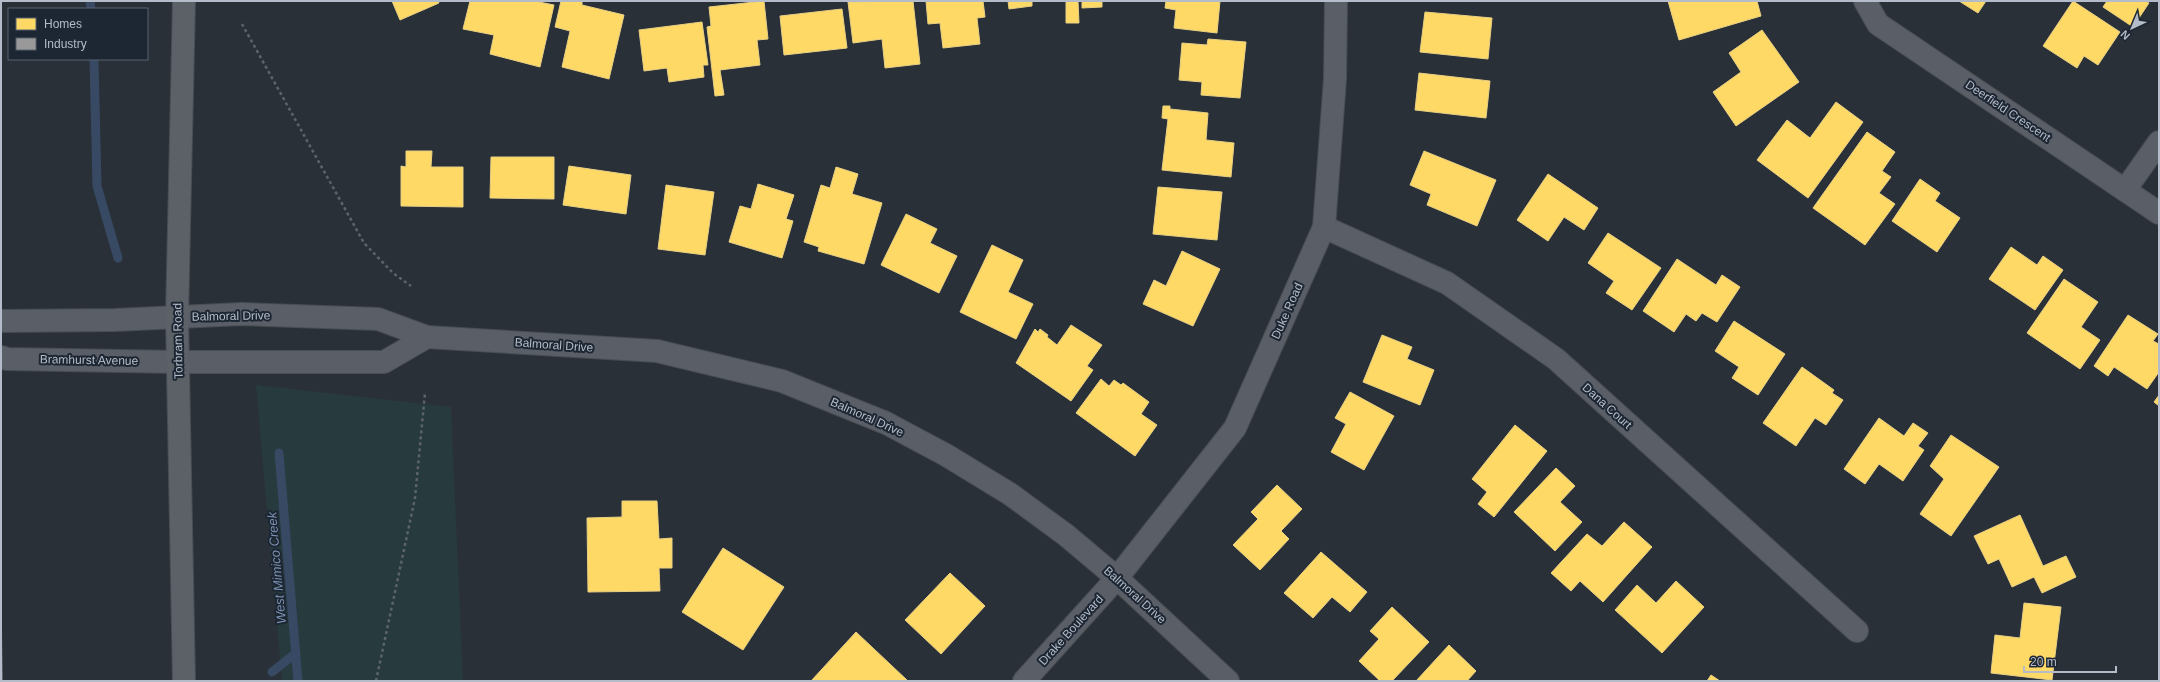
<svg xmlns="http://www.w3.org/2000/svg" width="2160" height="682" viewBox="0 0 2160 682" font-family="Arial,sans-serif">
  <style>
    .green { fill: #273a3e }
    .homes { fill: #ffd966; stroke: #e8d084 }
    .industry { fill: #999; stroke: #a1a4a7 }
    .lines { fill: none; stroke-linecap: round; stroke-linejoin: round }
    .stream { stroke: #384963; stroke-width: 9 }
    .minor-casing { stroke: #484c53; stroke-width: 24 }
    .major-casing { stroke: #484c55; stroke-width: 24 }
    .path { stroke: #5d636a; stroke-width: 2.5; stroke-dasharray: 3 3; stroke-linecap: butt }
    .minor { stroke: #5a5e66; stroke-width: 22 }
    .major { stroke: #5c6168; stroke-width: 22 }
    .labels { text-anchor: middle; stroke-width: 4; stroke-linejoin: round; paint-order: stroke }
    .street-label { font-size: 12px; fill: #b4bcc9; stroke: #1d2633 }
    .water-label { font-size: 13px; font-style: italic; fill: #7c92b1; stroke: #1d2633 }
  </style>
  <rect width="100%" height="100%" fill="#2a3038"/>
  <path class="green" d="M256,385L451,407L463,681H282Z"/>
  <g class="homes">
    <path d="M392,1H438L439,3L400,20Z"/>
    <path d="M470,1H534L554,5L540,67L490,54L494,35L463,29Z"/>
    <path d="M561,1H582V5L624,15L609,79L562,67L570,31L555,27Z"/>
    <path d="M764,1L768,39L757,40L760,65L720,70L724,95L715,96L707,27L711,26L709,7Z"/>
    <path d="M913,1L920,64L885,68L882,39L853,43L848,2Z"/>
    <path d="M926,1H983L985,17L977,18L980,44L943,48L940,23L928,24Z"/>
    <path d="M1008,1H1032V6L1009,9Z"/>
    <path d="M1066,1H1078L1079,23H1066Z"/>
    <path d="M1082,1H1102V7L1082,8Z"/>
    <path d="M1166,1H1220L1217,33L1174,28L1176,10L1165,8Z"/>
    <path d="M1668,1H1757L1761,16L1679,40Z"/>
    <path d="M1959,1H1986L1978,13Z"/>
    <path d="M2073,1L2120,32L2098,65L2084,56L2077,68L2043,46Z"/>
    <path d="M2107,1H2146L2149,3L2133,27L2103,7Z"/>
    <path d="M842,9L847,48L784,55L780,16Z"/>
    <path d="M1425,12L1492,18L1488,59L1420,52Z"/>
    <path d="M702,22L708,65H703L704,77L669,82L667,68L644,71L639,30Z"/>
    <path d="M1762,30L1799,82L1736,126L1713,92L1741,72L1729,53Z"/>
    <path d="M1208,39L1246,42L1240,98L1201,95L1202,82L1179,80L1182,43L1207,45Z"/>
    <path d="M1419,73L1490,81L1486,118L1415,110Z"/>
    <path d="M1836,102L1863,122L1808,198L1757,160L1787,120L1810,138Z"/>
    <path d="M1163,106H1170V109L1208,113L1206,140L1234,143L1231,177L1162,170L1168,119L1162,118Z"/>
    <path d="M1867,132L1895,152L1882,171L1891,177L1879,193L1895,204L1865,245L1813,208Z"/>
    <path d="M406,151H432L431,167H463V207L401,206V166L406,167Z"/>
    <path d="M1424,151L1496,180L1477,226L1427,205L1431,194L1410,185Z"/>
    <path d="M491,157H554V199L490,198Z"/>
    <path d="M569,166L631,175L626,214L563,205Z"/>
    <path d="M836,167L858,174L852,194L882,203L864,264L818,251L819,247L804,242L821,185L830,188Z"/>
    <path d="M1548,174L1598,208L1584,230L1564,217L1548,241L1517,220Z"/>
    <path d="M1920,179L1940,193L1935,201L1960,218L1937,252L1892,221Z"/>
    <path d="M758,184L794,195L786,219L793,221L782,258L729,242L740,206L751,209Z"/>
    <path d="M666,185L714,192L705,255L658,249Z"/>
    <path d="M1158,187L1222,192L1217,240L1153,234Z"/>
    <path d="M906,214L937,229L930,243L957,256L939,293L881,265Z"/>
    <path d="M1608,233L1661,268L1632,310L1606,293L1614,281L1588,263Z"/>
    <path d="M992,245L1023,260L1008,292L1033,304L1016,339L960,312Z"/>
    <path d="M2011,247L2037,265L2043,256L2063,270L2035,310L1989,279Z"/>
    <path d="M1182,251L1220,269L1193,326L1143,304L1154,280L1166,286Z"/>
    <path d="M1677,259L1716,285L1722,275L1740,287L1717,322L1702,313L1696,321L1686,314L1674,332L1643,311Z"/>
    <path d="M2064,279L2098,302L2081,327L2100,340L2080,369L2027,333Z"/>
    <path d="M2128,315L2158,334L2153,341L2159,344V372L2147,389L2114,367L2108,376L2094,366Z"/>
    <path d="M1734,321L1785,354L1758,395L1732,378L1739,367L1715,351Z"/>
    <path d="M1071,325L1102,345L1087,366L1093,370L1071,401L1016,363L1035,329L1038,332L1040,329L1048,335L1047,337L1057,345Z"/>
    <path d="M1382,335L1412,347L1407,359L1434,370L1420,405L1363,382Z"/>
    <path d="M1802,367L1834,390L1832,393L1843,400L1826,425L1815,418L1796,446L1763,423Z"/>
    <path d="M1101,379L1109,386L1114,380L1121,385L1123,383L1149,402L1141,414L1157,425L1135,456L1076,413Z"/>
    <path d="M1350,392L1394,416L1364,470L1331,452L1346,424L1335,418Z"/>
    <path d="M2159,395V406L2154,402Z"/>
    <path d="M1879,418L1904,436L1913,423L1928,433L1918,446L1924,450L1903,481L1879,464L1865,484L1844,469Z"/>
    <path d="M1515,425L1547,451L1494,517L1478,504L1487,492L1472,479Z"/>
    <path d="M1951,435L1999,467L1951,536L1920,514L1944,479L1930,466Z"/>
    <path d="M1556,468L1575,486L1560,502L1582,522L1555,551L1514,512Z"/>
    <path d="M1277,485L1302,509L1281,531L1289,539L1260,570L1233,545L1258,519L1251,512Z"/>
    <path d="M622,501H657L659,539L672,538V568H659L660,591L588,592L587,518L622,517Z"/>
    <path d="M2020,515L2043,566L2066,556L2076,577L2042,593L2034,577L2012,587L1999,559L1988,564L1974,536Z"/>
    <path d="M1624,522L1652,547L1603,602L1580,581L1571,591L1551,573L1587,534L1602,546Z"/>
    <path d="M723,548L784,587L743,650L682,612Z"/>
    <path d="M1321,552L1367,592L1350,612L1332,597L1313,618L1284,593Z"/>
    <path d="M950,573L985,606L941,654L905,620Z"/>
    <path d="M1676,581L1704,607L1662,653L1615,610L1637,585L1656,603Z"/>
    <path d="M2024,603L2061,607L2052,680L1991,673L1995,635L2020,638Z"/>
    <path d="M1392,607L1429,642L1392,681H1380L1359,661L1379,639L1370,631Z"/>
    <path d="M856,632L908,681H811Z"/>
    <path d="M1449,645L1476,671L1467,681H1416Z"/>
    <path d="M1711,675L1720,681H1707Z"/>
  </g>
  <path class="industry" d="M1,585L2,681H1Z"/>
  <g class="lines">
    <g class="stream">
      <path d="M90,1L91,9"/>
      <path d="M94,59L97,186L118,258"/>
      <path d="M279,453L298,681"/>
      <path d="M272,672L296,653"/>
    </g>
    <g class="minor-casing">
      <g id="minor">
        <path d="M1865,1L1878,24L2159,213"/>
        <path d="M2125,190L2159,142"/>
        <path d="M1324,227L1447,283L1556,359L1857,631"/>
        <path d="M1,321L115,320L242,314L378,319L427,337L657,351L782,381L886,423L946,455L1010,494L1066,535L1117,578L1228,681"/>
        <path d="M1,357L7,359L178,362H384L427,337"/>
        <path d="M1024,681L1117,578L1235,428L1324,227L1335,79L1336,1"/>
      </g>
    </g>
    <g class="major-casing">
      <path id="major" d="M184,1L177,317L184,681"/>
    </g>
    <g class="path">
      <path d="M242,24L364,243L393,273L411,286"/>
      <path d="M376,681L415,498L425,393"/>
    </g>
    <use href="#minor" class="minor"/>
    <use href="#major" class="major"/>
  </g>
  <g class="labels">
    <g class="street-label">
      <text transform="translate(2008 111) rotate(34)" y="4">Deerfield Crescent</text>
      <text transform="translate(1287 311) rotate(-66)" y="4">Duke Road</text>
      <text transform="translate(231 316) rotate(-1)" y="4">Balmoral Drive</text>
      <text transform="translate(178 341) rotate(-91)" y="4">Torbram Road</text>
      <text transform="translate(554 345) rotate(4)" y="4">Balmoral Drive</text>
      <text transform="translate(89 360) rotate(1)" y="4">Bramhurst Avenue</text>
      <text transform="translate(1607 406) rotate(42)" y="4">Dana Court</text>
      <text transform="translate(867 417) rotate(24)" y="4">Balmoral Drive</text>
      <text transform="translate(1135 595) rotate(42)" y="4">Balmoral Drive</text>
      <text transform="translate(1071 630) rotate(-48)" y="4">Drake Boulevard</text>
    </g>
    <g class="water-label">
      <text transform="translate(276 568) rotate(-95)" y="5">West Mimico Creek</text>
    </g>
  </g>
  <rect width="2160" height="682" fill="none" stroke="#b4bcc9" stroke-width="4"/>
  <rect x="8" y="8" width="140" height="52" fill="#1d2633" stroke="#59626f"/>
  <rect x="16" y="18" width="20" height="12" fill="#ffd966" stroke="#59626f"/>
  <text x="44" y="28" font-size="12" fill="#b4bcc9">Homes</text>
  <rect x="16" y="38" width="20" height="12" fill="#999999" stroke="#59626f"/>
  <text x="44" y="48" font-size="12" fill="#b4bcc9">Industry</text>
  <g transform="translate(2132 28) rotate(224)" stroke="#1d2633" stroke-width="3" paint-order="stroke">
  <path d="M0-3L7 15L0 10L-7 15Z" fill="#b4bcc9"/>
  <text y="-6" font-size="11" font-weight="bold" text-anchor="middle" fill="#b4bcc9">N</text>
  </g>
  <path d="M2024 666v6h92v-6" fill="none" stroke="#b4bcc9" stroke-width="2"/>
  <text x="2030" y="666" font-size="12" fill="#b4bcc9" stroke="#1d2633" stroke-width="3" paint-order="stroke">20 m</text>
</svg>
